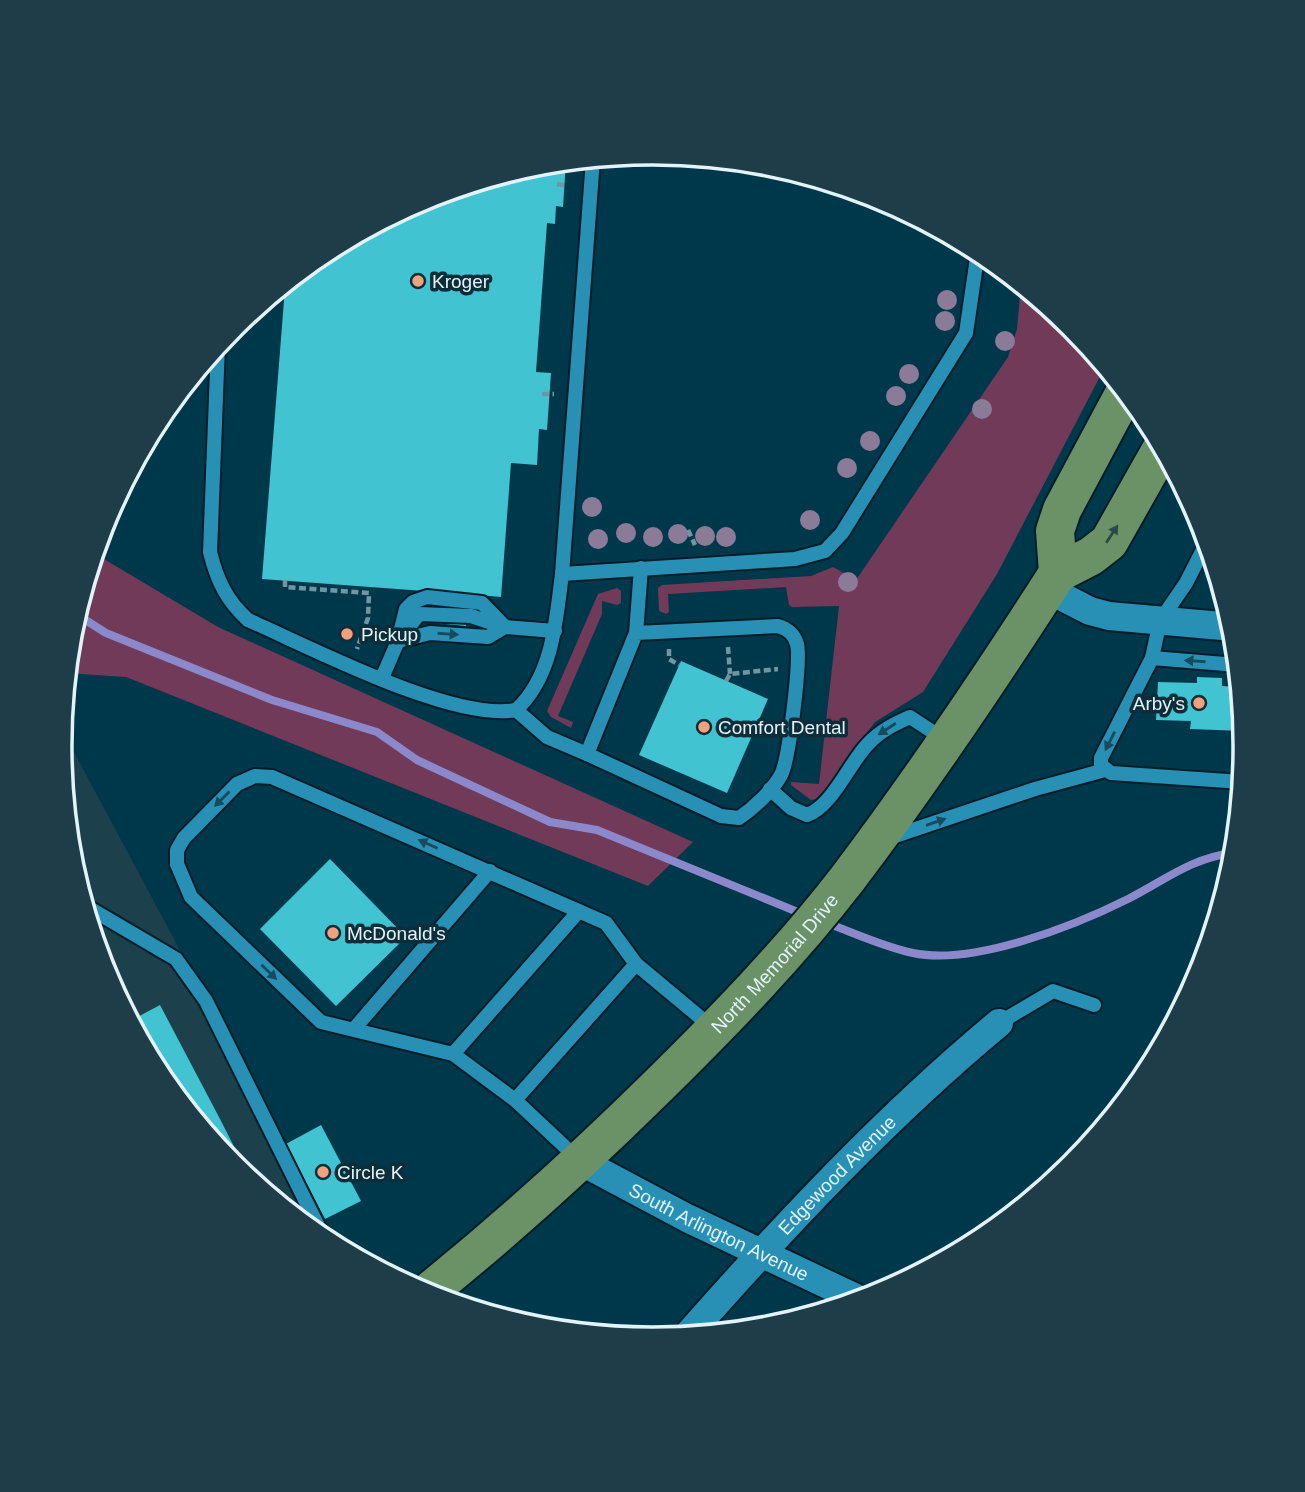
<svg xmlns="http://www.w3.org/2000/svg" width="1305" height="1492" viewBox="0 0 1305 1492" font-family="Helvetica,sans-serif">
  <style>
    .built { fill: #1d404d }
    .green { fill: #713a59 }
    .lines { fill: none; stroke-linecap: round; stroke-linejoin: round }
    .stream { stroke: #8b89cb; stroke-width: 8 }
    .building { fill: #42c3d2 }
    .lane-casing { stroke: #001e29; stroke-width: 18 }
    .street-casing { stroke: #001e29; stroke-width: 32 }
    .primary-casing { stroke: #001e29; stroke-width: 42 }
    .path { stroke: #7196a3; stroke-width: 4.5; stroke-dasharray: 7 3.5; stroke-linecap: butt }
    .lane { stroke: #2890b4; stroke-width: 14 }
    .street { stroke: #2890b4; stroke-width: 28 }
    .primary { stroke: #6b9266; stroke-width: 38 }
    .tree { fill: #8b7b99 }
    .oneway { fill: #294b46 }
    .oneway2 { fill: #154b5d }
    .poi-dot { fill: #f1a17b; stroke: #0d2d38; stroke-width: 2.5 }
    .labels { text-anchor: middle; stroke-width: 7; stroke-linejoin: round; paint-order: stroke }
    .poi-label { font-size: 19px; fill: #e2f3fb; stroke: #0d2d38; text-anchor: start }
    .street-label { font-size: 19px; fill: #e2f3fb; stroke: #0d2d38 }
    .rim { fill: none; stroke: #e2f3fb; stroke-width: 3.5 }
  </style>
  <rect width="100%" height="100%" fill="#00384b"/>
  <path class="built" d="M61,728L339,1247L323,1239L233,1165L159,1075L104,973L71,861L60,746Z"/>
  <g class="green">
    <path d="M1021,285L1072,327L1105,367L997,574L923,692L875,722L824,791L817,799L811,800L791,785V782L819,784L839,606L792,607L789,605L786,587L668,594L669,612L666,614L659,611L658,588L662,585L811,576L833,567L856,580L1008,357L1017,329Z"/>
    <path d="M99,539V556L218,627L693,842L648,886L126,677L67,673L71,630Z"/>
    <path d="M617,588L621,591V603L617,605L602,601V614L558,716L573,722L571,728L551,717L547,711L598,594Z"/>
  </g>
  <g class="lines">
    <g class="stream">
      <path d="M76,614L106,633L272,700L377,732L417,760L550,822L597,830L805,915"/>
      <path d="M827,923C854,933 884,947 913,953C973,966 1074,926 1128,899C1169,878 1187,860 1235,852"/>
    </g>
  </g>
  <g class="building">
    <path d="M566,161L563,207L556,206L555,224L547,223L536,372L551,373L547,430L539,429L537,465L511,463L501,597L469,594L466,626L435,623L438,592L262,579L285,288L281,287L323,253L426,198L537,164Z"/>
    <path d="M681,661L768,699L727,793L639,755Z"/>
    <path d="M1197,677L1222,678V686L1240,687L1244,731L1190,729L1191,721L1156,720L1158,682L1197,683Z"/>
    <path d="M330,859L406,937L336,1006L260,929Z"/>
    <path d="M160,1005L220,1119L251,1180L233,1165L159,1075L130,1021Z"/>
    <path d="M321,1125L361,1201L325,1219L286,1144Z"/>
  </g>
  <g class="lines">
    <g class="lane-casing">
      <g id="lane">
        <path d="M218,345L210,552C217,580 226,600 248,620C310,647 453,722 516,710"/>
        <path d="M1207,542L1186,583L1160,621L1152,658L1101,758V765L1111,773L1242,782"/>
        <path d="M562,574L593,159"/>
        <path d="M636,633L587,754L721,816L739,818C754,808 772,791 781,775C789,760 801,660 797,644C794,634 788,629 778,626L636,633L641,568"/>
        <path d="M401,637L419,614L471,616L504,627"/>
        <path d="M398,641L406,609L413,602L427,597L482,603L505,627"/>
        <path d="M1152,658L1237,665"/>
        <path d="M382,678L398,641L430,633L488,637L505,627L555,631"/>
        <path d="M587,754L547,737L516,710C553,676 556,620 562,574L795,559L825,551L842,533L966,333L978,251"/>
        <path d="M770,789L791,808L807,815C832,807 850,762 868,744C880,731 894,724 910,717L945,740"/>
        <path d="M889,838L1035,789L1105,770"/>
        <path d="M84,905L176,959L206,1001L325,1240"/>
        <path d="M999,1023L1053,991L1094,1005"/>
        <path d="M354,1029L490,871"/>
        <path d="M453,1054L579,911"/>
        <path d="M515,1100L453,1054L321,1022L191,897L177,864V850L184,838L237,784L255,776L272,777L606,923L636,964"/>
        <path d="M579,1160L515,1100L636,964L714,1029"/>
      </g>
    </g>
    <g class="street-casing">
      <g id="street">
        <path d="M1047,589L1090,611L1109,616L1233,627"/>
        <path id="s1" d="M580,1161L687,1218L860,1300"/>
        <path id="s2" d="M687,1336C784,1226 886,1117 999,1023"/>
      </g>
    </g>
    <g class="primary-casing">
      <g id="primary">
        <path d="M1058,573L1055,531L1062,510L1125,392"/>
        <path id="s3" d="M426,1294C508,1228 584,1159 659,1085C725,1020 791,952 848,878C922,780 992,676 1058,573L1091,556L1109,542L1162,448"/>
      </g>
    </g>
    <g class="path">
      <path d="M559,163H565"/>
      <path d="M557,184L564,185"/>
      <path d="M542,394H554"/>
      <path d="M688,530L695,545"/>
      <path d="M285,580V587L369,593L368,618L357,649"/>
      <path d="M728,647L730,674"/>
      <path d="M669,649V659L679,665"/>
      <path d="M726,681L730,674L778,669"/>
    </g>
    <use href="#lane" class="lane"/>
    <use href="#street" class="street"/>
    <use href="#primary" class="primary"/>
  </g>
  <g class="tree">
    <circle cx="947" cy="300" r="10"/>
    <circle cx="945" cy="321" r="10"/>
    <circle cx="1005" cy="341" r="10"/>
    <circle cx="909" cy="374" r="10"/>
    <circle cx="896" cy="396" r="10"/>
    <circle cx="982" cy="409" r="10"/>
    <circle cx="870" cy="441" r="10"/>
    <circle cx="847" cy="468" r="10"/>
    <circle cx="592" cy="507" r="10"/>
    <circle cx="810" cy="520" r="10"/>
    <circle cx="626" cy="533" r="10"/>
    <circle cx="678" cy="534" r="10"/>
    <circle cx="705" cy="536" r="10"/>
    <circle cx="653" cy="537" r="10"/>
    <circle cx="726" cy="537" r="10"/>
    <circle cx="598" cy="539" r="10"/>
    <circle cx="848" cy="582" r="10"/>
  </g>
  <defs><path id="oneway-solid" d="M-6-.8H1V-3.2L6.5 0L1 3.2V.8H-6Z" transform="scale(1.75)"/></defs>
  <use class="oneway" href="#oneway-solid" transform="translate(1112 534) rotate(-57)"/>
  <g class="oneway2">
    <use href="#oneway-solid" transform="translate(448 634) rotate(4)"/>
    <use href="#oneway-solid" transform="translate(1195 661) rotate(-176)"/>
    <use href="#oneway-solid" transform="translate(887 729) rotate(147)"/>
    <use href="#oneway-solid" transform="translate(1110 741) rotate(117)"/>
    <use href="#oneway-solid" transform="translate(222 799) rotate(135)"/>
    <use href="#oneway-solid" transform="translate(936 822) rotate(-19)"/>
    <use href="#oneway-solid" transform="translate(428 844) rotate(-156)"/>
    <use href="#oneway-solid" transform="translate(269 972) rotate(44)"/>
  </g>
  <g class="poi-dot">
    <circle cx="418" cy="281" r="7"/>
    <circle cx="347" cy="634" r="7"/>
    <circle cx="1199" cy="703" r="7"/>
    <circle cx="704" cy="727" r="7"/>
    <circle cx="333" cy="933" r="7"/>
    <circle cx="323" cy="1172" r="7"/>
  </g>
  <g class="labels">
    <g class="poi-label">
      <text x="432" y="288">Kroger</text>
      <text x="361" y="641">Pickup</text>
      <text x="1185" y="710" text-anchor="end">Arby's</text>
      <text x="718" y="734">Comfort Dental</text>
      <text x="347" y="940">McDonald's</text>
      <text x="337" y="1179">Circle K</text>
    </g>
    <g class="street-label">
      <text dy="7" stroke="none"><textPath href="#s3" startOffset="481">North Memorial Drive</textPath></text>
      <text dy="7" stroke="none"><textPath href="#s2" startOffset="220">Edgewood Avenue</textPath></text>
      <text dy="7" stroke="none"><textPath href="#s1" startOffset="156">South Arlington Avenue</textPath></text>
    </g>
  </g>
  <path d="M0 0H1305V1492H0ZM652 165H653A580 580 0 0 1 1233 745V747A580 580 0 0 1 653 1327H652A580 580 0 0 1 72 747V745A580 580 0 0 1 652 165Z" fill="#1e3d48" fill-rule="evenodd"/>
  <path class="rim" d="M652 165H653A580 580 0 0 1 1233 745V747A580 580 0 0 1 653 1327H652A580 580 0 0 1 72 747V745A580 580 0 0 1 652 165Z"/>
</svg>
